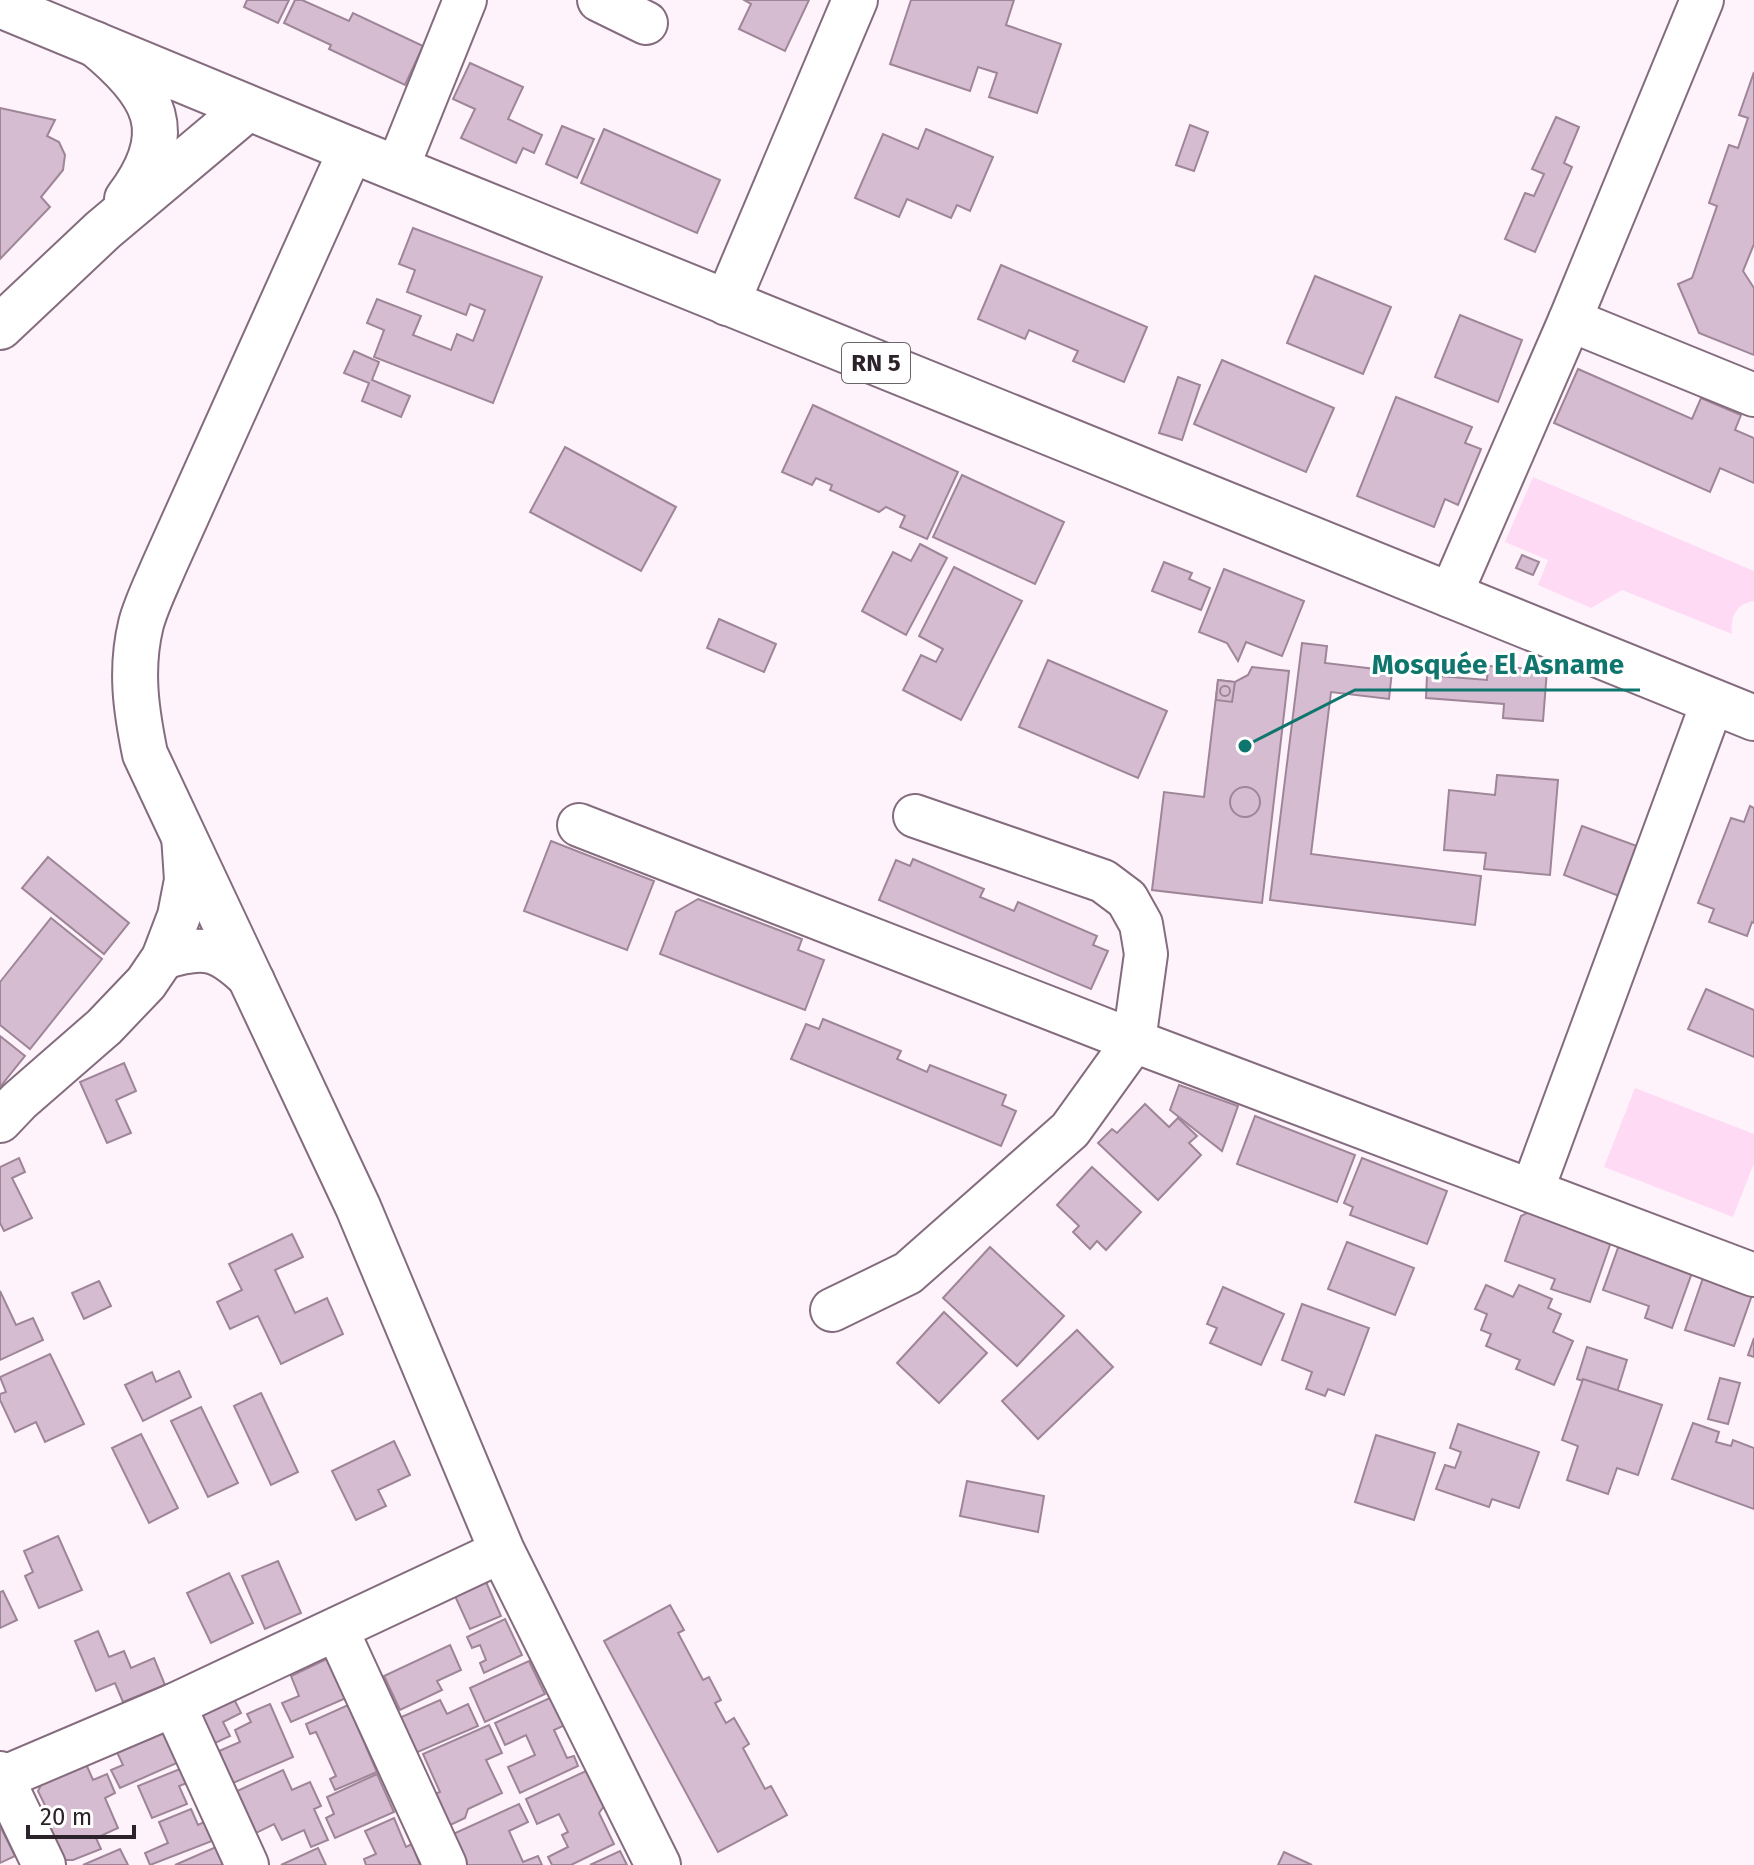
<svg xmlns="http://www.w3.org/2000/svg" width="1754" height="1865" viewBox="0 0 1754 1865" font-family="'Fira Sans',sans-serif">
  <style>
    .green { fill: #fedaf5 }
    .building { fill: #d6bcd0; stroke: #9e8598; stroke-width: 2 }
    .lines { fill: none; stroke-linecap: round; stroke-linejoin: round }
    .minor-casing { stroke: #846c7e; stroke-width: 46 }
    .tertiary-casing { stroke: #846c7e; stroke-width: 48 }
    .primary-casing { stroke: #846c7e; stroke-width: 48 }
    .minor { stroke: #fff; stroke-width: 42 }
    .tertiary { stroke: #fff; stroke-width: 44 }
    .primary { stroke: #fff; stroke-width: 44 }
    .labels { text-anchor: middle; stroke-width: 6; stroke-linejoin: round; paint-order: stroke }
    .shield { fill: #fff; stroke: #6b646a; stroke-width: 2 }
    .shield-label { font-size: 24px; font-weight: bold; fill: #2c222a }
    .leader { fill: none; stroke: #0f766e; stroke-width: 3 }
    .callout-dot { fill: #0f766e; stroke: #fff; stroke-width: 3 }
    .callout-label { font-size: 28px; text-anchor: middle; font-weight: bold; fill: #0f766e; stroke: #fff; stroke-width: 6; stroke-linejoin: round; paint-order: stroke }
  </style>
  <rect width="100%" height="100%" fill="#fef3fb"/>
  <g class="green">
    <path d="M1533,477L1754,571V601C1736,604 1730,617 1732,634L1622,590L1591,608L1538,585L1548,560L1505,542Z"/>
    <path d="M1635,1088L1754,1134V1163L1733,1217L1604,1167Z"/>
  </g>
  <g class="building">
    <path d="M247,0H289L278,23L244,7Z"/>
    <path d="M295,0H302L349,21L353,13L423,46L405,85L329,49L331,45L284,23Z"/>
    <path d="M744,0H809L785,51L739,29L751,4Z"/>
    <path d="M911,0H1014L1006,25L1061,44L1037,113L989,97L997,73L978,67L970,91L890,64Z"/>
    <path d="M470,63L523,87L508,119L542,135L534,153L523,148L516,163L461,138L475,109L453,99Z"/>
    <path d="M1754,72V244L1743,271L1754,288V355L1699,333L1678,284L1692,278L1717,206L1709,203L1729,145L1738,148L1748,118L1739,115Z"/>
    <path d="M0,108L55,120L47,136L59,142L65,155L63,170L41,197L50,207L0,259Z"/>
    <path d="M1556,117L1579,127L1564,163L1572,167L1535,252L1505,239L1525,193L1534,196L1544,174L1532,169Z"/>
    <path d="M1190,125L1208,132L1194,171L1176,165Z"/>
    <path d="M562,126L594,139L577,178L546,164Z"/>
    <path d="M604,129L720,180L697,233L581,183Z"/>
    <path d="M926,129L993,157L970,211L957,205L951,218L907,199L899,217L855,198L883,134L918,149Z"/>
    <path d="M413,228L542,277L493,403L374,357L384,330L367,323L377,299L421,316L413,335L451,350L457,334L473,341L485,310L470,304L466,315L407,292L415,270L399,264Z"/>
    <path d="M1001,265L1147,327L1124,382L1073,361L1078,351L1029,330L1025,339L978,319Z"/>
    <path d="M1315,276L1391,307L1363,374L1287,343Z"/>
    <path d="M1460,315L1522,340L1498,402L1435,377Z"/>
    <path d="M354,351L379,362L372,380L410,396L401,417L362,401L369,383L344,373Z"/>
    <path d="M1222,360L1334,408L1306,472L1194,424Z"/>
    <path d="M1578,369L1692,419L1701,398L1741,415L1735,430L1754,438V483L1720,468L1710,492L1554,423Z"/>
    <path d="M1178,377L1200,385L1182,440L1159,433Z"/>
    <path d="M1396,397L1472,427L1465,443L1481,449L1458,505L1445,499L1434,527L1357,496Z"/>
    <path d="M813,405L958,472L927,539L900,527L905,516L886,507L879,512L830,490L832,485L816,478L812,485L782,472Z"/>
    <path d="M565,447L676,507L641,571L530,512Z"/>
    <path d="M962,475L1064,522L1035,584L933,537Z"/>
    <path d="M920,544L947,558L906,635L862,611L893,552L911,561Z"/>
    <path d="M1522,555L1539,562L1533,575L1516,568Z"/>
    <path d="M1164,562L1192,573L1189,579L1210,588L1201,610L1152,591Z"/>
    <path d="M954,567L1022,601L961,720L903,690L921,655L936,662L943,649L919,636Z"/>
    <path d="M1224,569L1304,601L1282,656L1246,642L1238,661L1227,643L1199,632Z"/>
    <path d="M719,619L776,644L764,672L707,648Z"/>
    <path d="M1302,643L1327,646L1325,663L1392,671L1389,699L1331,692L1311,854L1481,876L1475,925L1270,900Z"/>
    <path d="M1048,660L1167,711L1138,778L1019,727Z"/>
    <path d="M1488,666L1547,670L1543,721L1503,718L1504,704L1426,698L1427,675L1487,680Z"/>
    <path d="M1252,667L1289,671L1262,903L1152,890L1164,792L1204,797L1218,680L1235,682L1248,675Z"/>
    <path d="M1218,680L1235,682L1232,702L1216,700Z"/>
    <circle cx="1225" cy="691" r="5"/>
    <path d="M1497,775L1558,780L1550,875L1484,869L1486,853L1444,850L1449,790L1495,795Z"/>
    <circle cx="1245" cy="802" r="15"/>
    <path d="M1750,806L1754,808V923L1752,922L1747,936L1709,922L1714,909L1698,903L1731,818L1744,822Z"/>
    <path d="M1582,826L1637,846L1619,896L1564,875Z"/>
    <path d="M551,841L654,881L627,950L524,911Z"/>
    <path d="M48,857L129,923L104,954L22,888Z"/>
    <path d="M913,859L984,889L980,897L1014,911L1018,902L1097,936L1093,945L1108,951L1091,989L879,900L896,860L910,866Z"/>
    <path d="M698,899L802,939L798,950L824,960L805,1010L660,954L676,912Z"/>
    <path d="M51,918L102,959L30,1049L0,1025V982Z"/>
    <path d="M1706,989L1754,1010V1057L1688,1029Z"/>
    <path d="M823,1019L901,1051L897,1059L927,1072L930,1065L1006,1095L1002,1105L1016,1111L1001,1146L791,1059L806,1024L819,1029Z"/>
    <path d="M0,1036L25,1056L0,1087Z"/>
    <path d="M124,1063L136,1091L116,1100L131,1133L107,1143L80,1082Z"/>
    <path d="M1179,1085L1238,1106L1222,1151L1170,1110Z"/>
    <path d="M1145,1104L1169,1127L1178,1118L1197,1136L1189,1143L1201,1155L1158,1200L1098,1143L1112,1129L1117,1133Z"/>
    <path d="M1255,1116L1355,1155L1337,1202L1237,1164Z"/>
    <path d="M19,1158L25,1172L12,1178L32,1218L4,1231L0,1223V1167Z"/>
    <path d="M1362,1158L1447,1191L1427,1244L1350,1215L1353,1207L1344,1203Z"/>
    <path d="M1092,1167L1141,1212L1106,1250L1097,1241L1090,1249L1073,1232L1079,1226L1057,1205Z"/>
    <path d="M1531,1211L1612,1239L1590,1302L1551,1289L1555,1279L1505,1261L1521,1216Z"/>
    <path d="M292,1234L303,1257L275,1270L295,1313L327,1298L343,1334L281,1364L258,1316L230,1329L217,1302L242,1290L229,1264Z"/>
    <path d="M1347,1242L1414,1268L1395,1315L1328,1289Z"/>
    <path d="M1619,1245L1693,1270L1672,1328L1645,1318L1649,1306L1603,1290Z"/>
    <path d="M990,1247L1064,1316L1017,1366L943,1298Z"/>
    <path d="M1703,1278L1752,1295L1734,1346L1685,1330Z"/>
    <path d="M99,1281L111,1306L84,1319L72,1293Z"/>
    <path d="M1486,1285L1513,1297L1519,1285L1552,1299L1548,1308L1561,1314L1553,1332L1573,1341L1554,1385L1516,1369L1520,1360L1486,1346L1491,1334L1481,1330L1487,1314L1475,1309Z"/>
    <path d="M1223,1287L1284,1314L1261,1365L1210,1343L1217,1328L1207,1324Z"/>
    <path d="M0,1291L16,1325L33,1318L43,1340L0,1360Z"/>
    <path d="M1302,1304L1369,1328L1344,1395L1328,1389L1325,1396L1306,1389L1312,1372L1282,1360Z"/>
    <path d="M944,1312L987,1353L939,1403L897,1363Z"/>
    <path d="M1077,1330L1113,1367L1038,1439L1002,1401Z"/>
    <path d="M1754,1338V1357L1748,1355Z"/>
    <path d="M1587,1347L1627,1360L1617,1392L1577,1379Z"/>
    <path d="M50,1354L84,1424L45,1442L36,1422L15,1432L0,1400V1394L6,1392L0,1377Z"/>
    <path d="M179,1371L191,1397L143,1421L125,1385L152,1372L156,1382Z"/>
    <path d="M1720,1378L1740,1383L1728,1424L1708,1419Z"/>
    <path d="M1583,1379L1662,1405L1638,1475L1617,1468L1608,1494L1567,1480L1578,1446L1562,1440Z"/>
    <path d="M261,1393L298,1472L271,1485L234,1406Z"/>
    <path d="M201,1407L238,1483L208,1497L171,1421Z"/>
    <path d="M1693,1423L1719,1432L1716,1442L1731,1446L1733,1440L1754,1448V1509L1672,1479Z"/>
    <path d="M1458,1424L1539,1452L1519,1508L1492,1499L1489,1507L1436,1489L1445,1465L1455,1468L1461,1452L1450,1448Z"/>
    <path d="M141,1434L178,1508L149,1523L112,1448Z"/>
    <path d="M1376,1435L1435,1453L1414,1520L1355,1502Z"/>
    <path d="M394,1441L410,1475L378,1490L386,1506L356,1520L332,1471Z"/>
    <path d="M967,1481L1044,1496L1038,1532L960,1516Z"/>
    <path d="M58,1536L82,1590L39,1608L25,1576L33,1572L24,1551Z"/>
    <path d="M278,1561L301,1613L265,1629L242,1576Z"/>
    <path d="M229,1573L253,1623L211,1643L187,1593Z"/>
    <path d="M486,1582L501,1616L470,1629L455,1596Z"/>
    <path d="M3,1591L17,1620L0,1628V1592Z"/>
    <path d="M670,1605L684,1630L678,1633L703,1680L709,1677L721,1700L715,1703L726,1723L734,1718L749,1744L743,1748L765,1789L771,1786L787,1815L718,1852L604,1641Z"/>
    <path d="M505,1619L522,1655L484,1673L480,1663L486,1660L480,1645L472,1648L467,1637Z"/>
    <path d="M98,1631L109,1657L124,1651L131,1668L154,1658L165,1685L123,1702L115,1683L96,1691L75,1641Z"/>
    <path d="M450,1645L461,1670L437,1681L442,1690L400,1710L384,1676Z"/>
    <path d="M335,1655L353,1695L291,1722L282,1703L299,1696L291,1676Z"/>
    <path d="M529,1661L545,1694L485,1722L470,1688Z"/>
    <path d="M233,1697L241,1713L223,1722L230,1736L213,1744L199,1713Z"/>
    <path d="M552,1697L565,1725L554,1730L567,1758L574,1756L578,1766L520,1793L508,1767L535,1755L526,1735L505,1745L495,1723Z"/>
    <path d="M440,1700L447,1714L468,1704L478,1726L413,1754L397,1719Z"/>
    <path d="M270,1704L293,1757L233,1783L219,1751L240,1742L235,1730L251,1722L247,1714Z"/>
    <path d="M348,1705L377,1772L335,1790L330,1779L336,1776L316,1732L310,1734L306,1724Z"/>
    <path d="M489,1725L502,1753L486,1760L502,1793L468,1809L465,1818L444,1828L429,1796L440,1792L423,1754Z"/>
    <path d="M163,1727L179,1762L120,1788L111,1770L123,1765L115,1748Z"/>
    <path d="M86,1764L93,1780L107,1774L115,1793L105,1798L118,1828L96,1838L101,1849L73,1860H63L46,1825L53,1822L38,1791L42,1783Z"/>
    <path d="M180,1769L187,1783L179,1786L187,1804L152,1818L138,1786Z"/>
    <path d="M283,1770L292,1790L310,1782L321,1806L314,1809L328,1840L311,1847L304,1830L282,1840L274,1824L254,1834L235,1792Z"/>
    <path d="M588,1770L604,1806L599,1813L614,1844L571,1865H552L548,1857L568,1847L562,1835L568,1832L559,1814L537,1824L526,1799Z"/>
    <path d="M377,1774L394,1812L335,1838L326,1818L334,1814L327,1797Z"/>
    <path d="M519,1804L528,1822L509,1831L523,1862L538,1856L542,1865H465L451,1835Z"/>
    <path d="M191,1809L198,1825L204,1822L212,1841L150,1865L145,1853L168,1843L159,1822Z"/>
    <path d="M394,1818L406,1847L412,1844L420,1865H366L364,1859L376,1854L365,1831Z"/>
    <path d="M0,1826L15,1856L0,1863Z"/>
    <path d="M216,1847L224,1865H175Z"/>
    <path d="M318,1848L326,1865H281Z"/>
    <path d="M120,1849L128,1865H83Z"/>
    <path d="M620,1851L627,1865H590Z"/>
    <path d="M1284,1852L1312,1865H1278Z"/>
  </g>
  <g class="lines">
    <g class="minor-casing">
      <g id="minor">
        <path d="M599,0L646,23"/>
        <path d="M397,169L465,0"/>
        <path d="M1570,320L1754,395"/>
        <path d="M1450,596L1570,320L1702,0"/>
        <path d="M579,825L1134,1041L1754,1275"/>
        <path d="M163,958C207,944 220,949 253,981"/>
        <path d="M0,1121L19,1101L104,1027L146,983L163,958L179,916L186,880L183,835"/>
        <path d="M1532,1191L1713,701"/>
        <path d="M832,1310L908,1273L1070,1130L1134,1041L1146,954L1141,924L1127,899L1103,881L915,816"/>
        <path d="M337,1630L445,1865"/>
        <path d="M174,1705L247,1865"/>
        <path d="M0,1773L44,1865"/>
        <path d="M0,1779L174,1705L502,1551"/>
      </g>
    </g>
    <g class="tertiary-casing">
      <g id="tertiary">
        <path d="M95,44C155,93 178,132 127,199"/>
        <path d="M351,150L164,566C156,585 146,605 141,624C130,669 136,710 145,754L358,1207L502,1551L658,1865"/>
        <path d="M727,303L855,0"/>
        <path d="M0,327L103,230L248,108"/>
      </g>
    </g>
    <g class="primary-casing">
      <path id="primary" d="M0,5L351,150L1754,718"/>
    </g>
    <use href="#minor" class="minor"/>
    <use href="#tertiary" class="tertiary"/>
    <use href="#primary" class="primary"/>
  </g>
  <g class="labels">
    <rect class="shield" x="842" y="343" width="68" height="40" rx="6"/>
    <g class="shield-label">
      <text x="876" y="371">RN 5</text>
    </g>
  </g>
  <path class="leader" d="M1245 746L1355 690H1640"/>
  <circle class="callout-dot" cx="1245" cy="746" r="8"/>
  <g class="callout-label">
    <text x="1498" y="674">Mosquée El Asname</text>
  </g>
  <path d="M28 1825v12h106v-12" fill="none" stroke="#2c222a" stroke-width="4"/>
  <text x="40" y="1825" font-size="24" fill="#2c222a" stroke="#ffffff" stroke-width="6" paint-order="stroke">20 m</text>
</svg>
